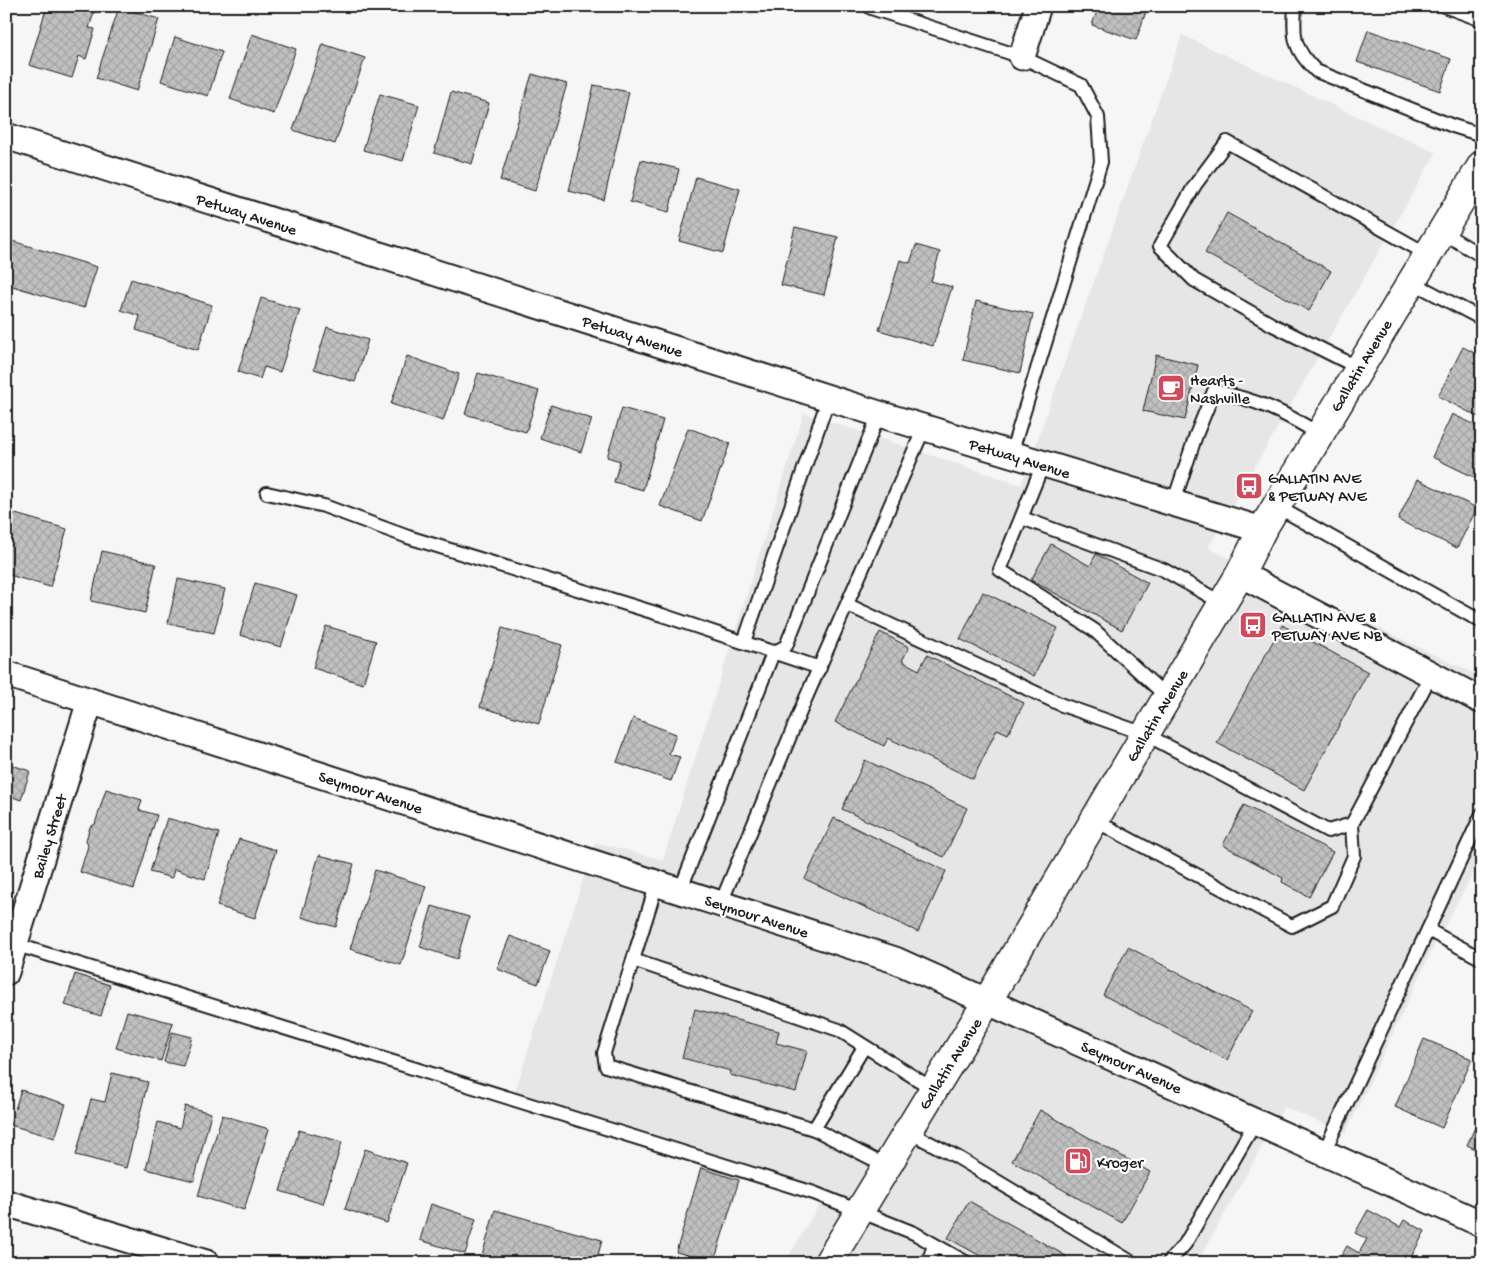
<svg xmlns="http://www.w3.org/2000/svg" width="1488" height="1269" viewBox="0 0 1488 1269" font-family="'Gochi Hand',sans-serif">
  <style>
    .built { fill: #e6e6e6 }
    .building { fill: url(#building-cross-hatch); stroke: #1c1c1c }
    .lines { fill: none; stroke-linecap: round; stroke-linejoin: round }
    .lane-casing { stroke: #1c1c1c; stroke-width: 16 }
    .street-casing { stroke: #1c1c1c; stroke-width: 29 }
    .secondary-casing { stroke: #1c1c1c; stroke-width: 31 }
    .lane { stroke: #fff; stroke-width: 12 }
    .street { stroke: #fff; stroke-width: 25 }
    .secondary { stroke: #fff; stroke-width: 28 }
    .labels { text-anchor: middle; stroke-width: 4.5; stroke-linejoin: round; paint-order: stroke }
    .street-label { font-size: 16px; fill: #1c1c1c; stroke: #fff }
    .poi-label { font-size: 16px; fill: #1c1c1c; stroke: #fff; text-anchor: start }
  </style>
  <defs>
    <pattern id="building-cross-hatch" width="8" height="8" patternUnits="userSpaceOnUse" patternTransform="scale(1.25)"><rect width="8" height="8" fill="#c0c0c0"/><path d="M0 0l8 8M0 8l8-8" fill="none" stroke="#a4a4a4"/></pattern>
  </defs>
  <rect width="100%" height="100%" fill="#f6f6f6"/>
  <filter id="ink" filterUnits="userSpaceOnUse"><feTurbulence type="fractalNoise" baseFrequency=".02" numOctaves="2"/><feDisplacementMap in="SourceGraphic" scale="10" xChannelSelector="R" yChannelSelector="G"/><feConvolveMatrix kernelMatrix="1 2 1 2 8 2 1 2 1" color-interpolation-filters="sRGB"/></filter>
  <g filter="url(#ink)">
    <path class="built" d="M1182,35L1436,153L1208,548L1482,677V857L1433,948L1346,1133L1284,1107L1197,1263H785L827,1191L514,1095L595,842L663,860L804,413L1021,485Z"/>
    <g class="building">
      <path d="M6,6H13L6,32Z"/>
      <path d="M47,6H96L89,28L95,29L86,59L79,56L72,78L29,65Z"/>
      <path d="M1099,6H1148L1136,40L1092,25Z"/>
      <path d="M119,7L159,19L137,91L96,78Z"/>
      <path d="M1368,30L1451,59L1440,91L1357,62Z"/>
      <path d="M252,34L296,49L274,114L230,99Z"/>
      <path d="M175,37L222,52L208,96L161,81Z"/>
      <path d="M323,44L365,58L335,144L293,130Z"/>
      <path d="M532,74L567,84L535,191L500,180Z"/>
      <path d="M594,85L629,92L604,200L569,191Z"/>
      <path d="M451,92L489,103L472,164L434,153Z"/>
      <path d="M380,94L419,105L403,161L363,150Z"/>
      <path d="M641,160L679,169L669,212L630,202Z"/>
      <path d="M696,177L740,189L723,253L679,241Z"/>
      <path d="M1227,213L1331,271L1309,311L1205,253Z"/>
      <path d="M795,227L838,237L824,295L781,285Z"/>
      <path d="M9,240L97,267L84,308L6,284V251Z"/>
      <path d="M916,245L940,252L931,281L952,287L933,346L879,330L900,260L910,263Z"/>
      <path d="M131,279L212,305L198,350L136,330L140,316L121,310Z"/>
      <path d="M261,298L300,310L280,372L264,367L260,379L238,372Z"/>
      <path d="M976,301L1033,314L1020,373L963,360Z"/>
      <path d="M327,327L368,340L355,382L314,369Z"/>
      <path d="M1463,347L1482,357V419L1438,396Z"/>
      <path d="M1156,355L1198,365L1185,420L1143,411Z"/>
      <path d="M407,356L459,374L443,421L391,404Z"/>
      <path d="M478,373L539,391L526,432L465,414Z"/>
      <path d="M551,405L592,419L581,452L540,438Z"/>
      <path d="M622,408L663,420L643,490L614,482L620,461L607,457Z"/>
      <path d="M1452,414L1482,428V481L1432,457Z"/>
      <path d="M688,428L730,443L702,521L660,506Z"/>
      <path d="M1417,479L1477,508L1457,548L1398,520Z"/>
      <path d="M12,513L67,529L50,587L6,574V530Z"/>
      <path d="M1051,544L1090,566L1096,554L1148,583L1122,630L1031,580Z"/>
      <path d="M102,551L156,564L145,613L91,601Z"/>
      <path d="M178,579L225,589L214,633L168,623Z"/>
      <path d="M255,583L297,595L281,647L240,635Z"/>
      <path d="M983,592L1058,628L1034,676L960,639Z"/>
      <path d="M1282,625L1368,672L1304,790L1217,743Z"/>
      <path d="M326,626L376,641L363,684L313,668Z"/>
      <path d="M502,628L562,645L539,724L480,707Z"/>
      <path d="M880,632L909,647L902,661L919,670L927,655L1024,703L1008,734L997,729L973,779L888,738L884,746L835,722Z"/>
      <path d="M633,718L676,734L669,754L680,757L671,781L617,762Z"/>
      <path d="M865,760L967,808L944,857L842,809Z"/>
      <path d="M6,763L30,771L21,800L10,796L6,809Z"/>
      <path d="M106,789L142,800L139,810L157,815L134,889L80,872L88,846L86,840L90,827L95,824Z"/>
      <path d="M1244,805L1333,852L1309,897L1282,882L1283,878L1223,845Z"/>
      <path d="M167,818L219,833L205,879L174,869L172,878L150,872Z"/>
      <path d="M834,818L946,871L918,932L805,879Z"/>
      <path d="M239,839L276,850L255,918L217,906Z"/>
      <path d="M319,855L354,864L336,927L301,917Z"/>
      <path d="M375,870L426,886L401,965L350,949Z"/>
      <path d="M432,906L469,917L457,959L420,947Z"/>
      <path d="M510,936L550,951L538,984L497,969Z"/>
      <path d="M1128,947L1252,1011L1227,1060L1103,995Z"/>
      <path d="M75,974L110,985L101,1016L65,1005Z"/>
      <path d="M695,1009L779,1031L776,1043L807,1051L796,1092L730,1075L731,1071L682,1058Z"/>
      <path d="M127,1011L173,1023L161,1061L116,1048Z"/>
      <path d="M172,1032L192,1037L183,1066L164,1062Z"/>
      <path d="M1424,1039L1472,1059L1442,1128L1395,1107Z"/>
      <path d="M112,1073L148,1082L126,1168L76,1155L91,1099L105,1102Z"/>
      <path d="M21,1090L66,1104L55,1138L10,1125Z"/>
      <path d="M185,1106L211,1113L194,1181L146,1169L158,1122L180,1128Z"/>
      <path d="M1040,1110L1150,1172L1122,1223L1012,1161Z"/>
      <path d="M1482,1112V1152L1467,1145Z"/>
      <path d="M222,1115L269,1129L244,1210L198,1196Z"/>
      <path d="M299,1130L342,1142L323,1204L280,1191Z"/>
      <path d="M365,1149L407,1163L387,1223L345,1209Z"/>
      <path d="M701,1168L739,1180L714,1262L676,1252Z"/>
      <path d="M969,1201L1066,1256L1062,1263H993L948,1238Z"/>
      <path d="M431,1204L476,1219L465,1254L420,1240Z"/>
      <path d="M495,1210L602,1240L596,1263H480Z"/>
      <path d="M1368,1210L1400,1227L1404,1220L1425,1231L1408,1263H1337L1347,1246L1359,1253L1367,1239L1355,1233Z"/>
    </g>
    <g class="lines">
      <g class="lane-casing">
        <g id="lane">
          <path d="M1295,6C1293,37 1293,49 1316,71L1453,126L1482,135"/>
          <path d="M1444,6L1482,20"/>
          <path d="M871,8L1022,57L1081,85L1098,117L1101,162L1011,454"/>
          <path d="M1440,231L1482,256"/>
          <path d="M1410,281L1482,319"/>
          <path d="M1359,368L1273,325L1194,280L1160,246L1195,185L1227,142L1427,254"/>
          <path d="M1043,464L1000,570L1094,630L1167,697"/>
          <path d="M267,493L324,506L408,537L662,615L820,668"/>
          <path d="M1174,501L1196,435L1214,391C1257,400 1282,411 1319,434"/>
          <path d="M1276,506L1482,622"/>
          <path d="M1022,518L1164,570L1222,603"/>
          <path d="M848,605L1062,705L1145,734L1328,831L1352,824L1431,675"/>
          <path d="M744,642L829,397"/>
          <path d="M1094,820L1292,926L1332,906L1354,856L1352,824"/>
          <path d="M657,883L604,1053L606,1066L814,1129L886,1166"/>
          <path d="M680,891L773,653L786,646L879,414"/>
          <path d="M721,903L805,700L924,428"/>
          <path d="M1428,930L1482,959"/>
          <path d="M11,943L814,1193L914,1233L967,1263"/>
          <path d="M633,960L839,1030L933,1089"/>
          <path d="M814,1129L864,1047"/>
          <path d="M907,1131L957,1157L1133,1263"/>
          <path d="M1324,1152L1482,814"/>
          <path d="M928,1263L934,1245"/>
          <path d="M1168,1263L1185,1244L1256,1121"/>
        </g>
      </g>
      <g class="street-casing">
        <g id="street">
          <path d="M1022,57L1038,6"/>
          <path d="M6,136L879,414L1262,530"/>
          <path d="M1240,574L1482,701"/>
          <path d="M6,674L895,960L1482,1224"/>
          <path d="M6,972L90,701"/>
          <path d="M6,1203L206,1263"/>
        </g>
      </g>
      <g class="secondary-casing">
        <path id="secondary" d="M828,1263L988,1000L1240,574L1262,530L1482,165"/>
      </g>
      <use href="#lane" class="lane"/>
      <use href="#street" class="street"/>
      <use href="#secondary" class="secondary"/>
    </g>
  </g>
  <defs>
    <g id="cafe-square" transform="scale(1.4375)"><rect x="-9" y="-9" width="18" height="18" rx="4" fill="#d1495b" stroke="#fff"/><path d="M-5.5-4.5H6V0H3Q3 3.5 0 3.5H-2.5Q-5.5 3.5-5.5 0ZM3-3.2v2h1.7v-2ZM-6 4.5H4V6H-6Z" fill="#fff"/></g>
    <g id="bus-square" transform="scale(1.4375)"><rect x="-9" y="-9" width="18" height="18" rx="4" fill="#d1495b" stroke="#fff"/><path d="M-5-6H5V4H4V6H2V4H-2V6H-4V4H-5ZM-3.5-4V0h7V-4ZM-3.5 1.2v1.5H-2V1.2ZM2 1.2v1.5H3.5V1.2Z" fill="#fff"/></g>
    <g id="fuel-square" transform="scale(1.4375)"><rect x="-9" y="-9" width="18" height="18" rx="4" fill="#d1495b" stroke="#fff"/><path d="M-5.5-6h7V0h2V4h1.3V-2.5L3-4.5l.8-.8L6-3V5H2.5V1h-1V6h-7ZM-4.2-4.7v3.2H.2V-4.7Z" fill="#fff"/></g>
  </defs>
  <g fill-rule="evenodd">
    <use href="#cafe-square" x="1171" y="388"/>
    <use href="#bus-square" x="1249" y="486"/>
    <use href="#bus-square" x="1253" y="625"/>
    <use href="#fuel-square" x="1078" y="1161"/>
  </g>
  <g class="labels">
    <g class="street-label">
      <text transform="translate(247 213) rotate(18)" y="6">Petway Avenue</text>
      <text transform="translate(633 335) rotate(18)" y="6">Petway Avenue</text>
      <text transform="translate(1360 365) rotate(-59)" y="6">Gallatin Avenue</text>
      <text transform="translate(1020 457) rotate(17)" y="6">Petway Avenue</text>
      <text transform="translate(1156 715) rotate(-59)" y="6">Gallatin Avenue</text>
      <text transform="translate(371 791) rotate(18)" y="6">Seymour Avenue</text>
      <text transform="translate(48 836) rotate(-73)" y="6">Bailey Street</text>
      <text transform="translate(757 915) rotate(18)" y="6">Seymour Avenue</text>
      <text transform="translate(949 1063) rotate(-58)" y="6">Gallatin Avenue</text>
      <text transform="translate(1132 1066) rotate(24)" y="6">Seymour Avenue</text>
    </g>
    <g class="poi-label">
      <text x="1190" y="385">Hearts -<tspan x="1190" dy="18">Nashville</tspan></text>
      <text x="1268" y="483">GALLATIN AVE<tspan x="1268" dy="18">&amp; PETWAY AVE</tspan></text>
      <text x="1272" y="622">GALLATIN AVE &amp;<tspan x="1272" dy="18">PETWAY AVE NB</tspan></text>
      <text x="1097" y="1167">Kroger</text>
    </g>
  </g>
  <rect width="1488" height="1269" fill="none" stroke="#fff" stroke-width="25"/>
  <rect x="12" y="12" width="1463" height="1244" fill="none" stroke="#1c1c1c" stroke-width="2" filter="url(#ink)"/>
</svg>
